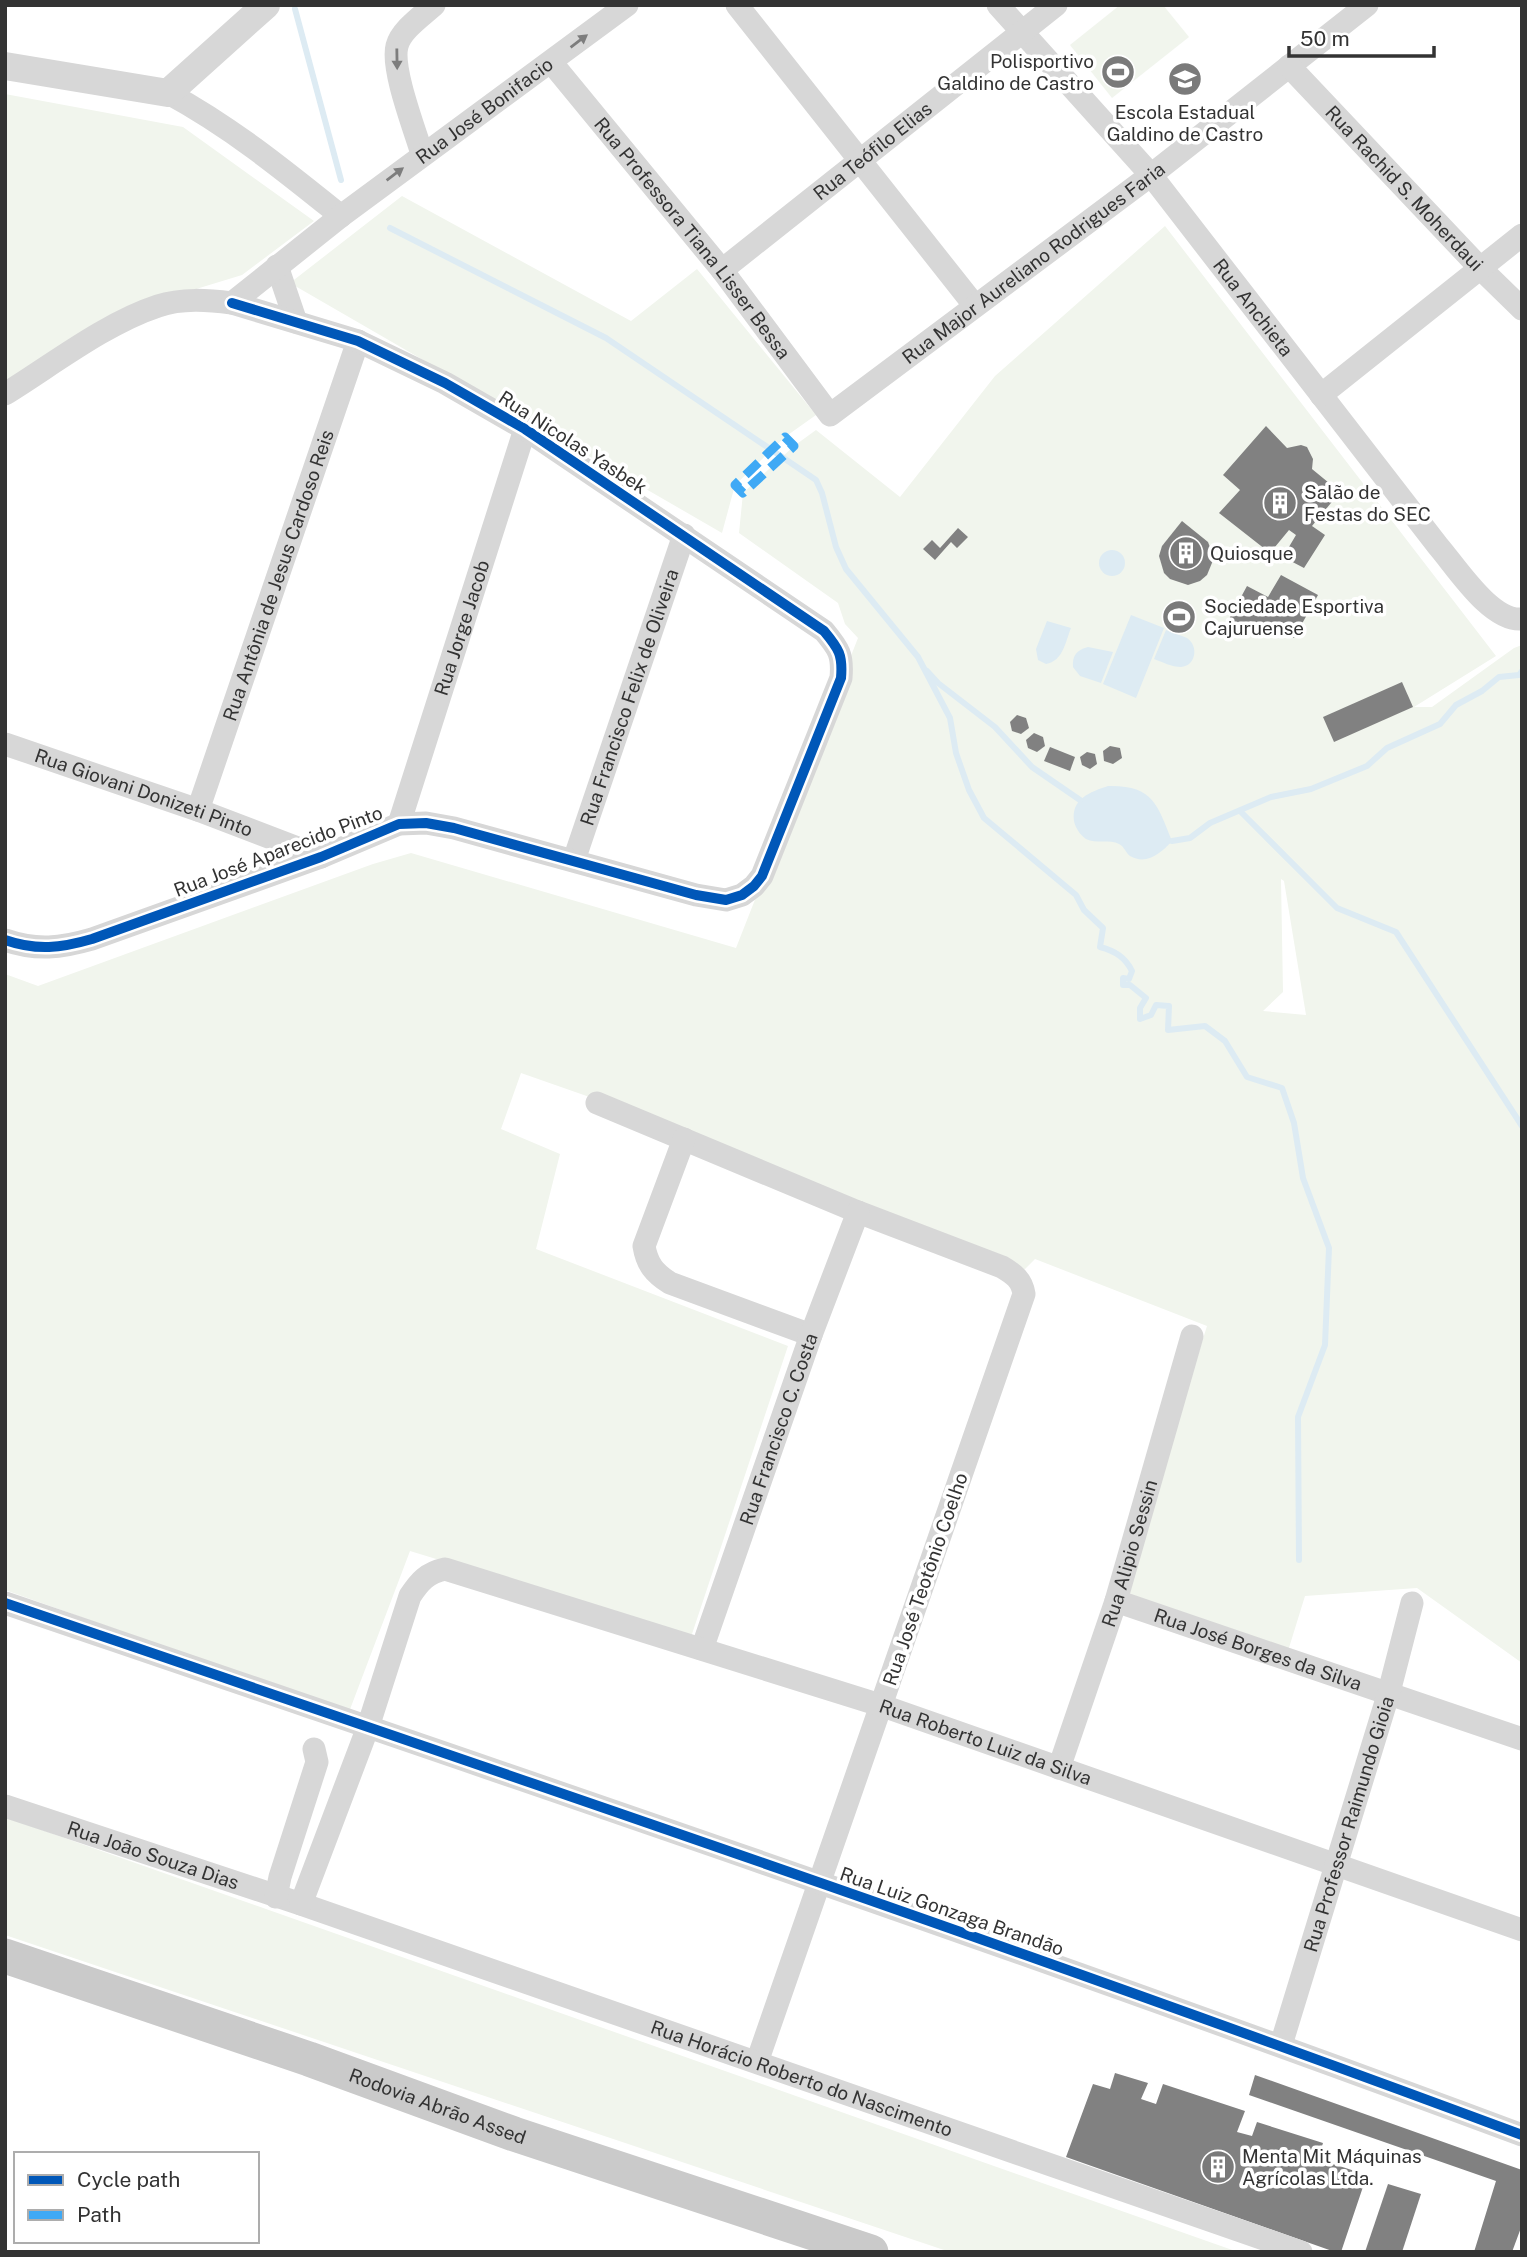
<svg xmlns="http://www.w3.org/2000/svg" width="1527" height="2257" viewBox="0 0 1527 2257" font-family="'Public Sans',sans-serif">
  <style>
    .green { fill: #f1f5ed; fill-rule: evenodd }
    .water { fill: #ddebf3 }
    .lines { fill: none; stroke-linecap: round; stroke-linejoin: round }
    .stream { stroke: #ddebf3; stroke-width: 6 }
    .building { fill: #818181 }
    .minor { stroke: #d7d7d7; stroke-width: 23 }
    .tertiary { stroke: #d7d7d7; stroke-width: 28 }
    .primary { stroke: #cacaca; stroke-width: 35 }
    .quiet { stroke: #3fa9f5; stroke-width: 9; stroke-dasharray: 18 9; stroke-linecap: butt }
    .cycleway-casing { stroke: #fff; stroke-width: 15 }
    .cycleway { stroke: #0057b8; stroke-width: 10 }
    .oneway { fill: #7d7d7d }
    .labels { text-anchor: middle; stroke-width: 7; stroke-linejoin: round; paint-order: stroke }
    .poi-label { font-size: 19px; fill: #333; stroke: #fff; text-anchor: start }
    .street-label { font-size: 19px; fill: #333; stroke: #fff }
  </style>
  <rect width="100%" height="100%" fill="#fff"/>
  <g class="green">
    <path d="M1120,5H1163L1189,37L1112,98L1070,45Z"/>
    <path d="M5,94L183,127L314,221L242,275L134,308L5,391Z"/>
    <path d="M402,196L631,321L697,269L816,415L785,437L735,485L722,533L290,283Z"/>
    <path d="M1165,226L1496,656L1414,707H1432L1514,648L1522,645V1663L1417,1588L1305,1596L1288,1651L1139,1604L1125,1587L1207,1326L1035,1259L1023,1271L678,1128L521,1073L501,1129L560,1154L536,1249L788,1346L691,1637L410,1551L349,1712L5,1590V974L38,986L373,864L411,853L736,948L858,638L845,624L838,603L739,533L743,493L794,446L816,430L900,497L995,376ZM1281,879L1284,881L1306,1015L1263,1011L1283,992Z"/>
    <path d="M5,1817L1238,2252H950L5,1935Z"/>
  </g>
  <g class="water">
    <circle cx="1112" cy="563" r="13"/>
    <path d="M1131,615L1164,628L1136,698L1103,684Z"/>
    <path d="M1047,621L1071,628C1065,643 1063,661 1046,664L1038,660L1036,649Z"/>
    <path d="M1166,630C1172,633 1181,635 1187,638C1199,646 1196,666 1181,667C1172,667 1162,662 1154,659Z"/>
    <path d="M1088,647L1113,652L1101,683L1080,676L1073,667C1072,655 1077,650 1088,647Z"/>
    <path d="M1108,786C1153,785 1157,804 1172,841C1162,852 1147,866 1130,856C1126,853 1124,846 1119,844C1110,839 1096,844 1086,839C1080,835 1075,827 1074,821C1071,799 1090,792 1108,786Z"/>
  </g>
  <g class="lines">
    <g class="stream">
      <path d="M295,9L341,180"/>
      <path d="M390,228L606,338L816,480L822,493L836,547L846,569L918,657L950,718L956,753L969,790L984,818L1076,895L1084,910L1103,928L1100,947C1115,951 1125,957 1132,971L1129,979L1123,978V985H1130L1146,998L1140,1008V1019L1151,1015L1156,1005L1169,1006L1168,1030L1205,1026L1225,1041L1247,1077L1282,1088L1294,1123L1303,1178L1329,1248L1325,1345L1298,1417L1299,1560"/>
      <path d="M927,671L938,683L995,727L1032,767L1080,800"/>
      <path d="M1240,811L1337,908L1396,932L1522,1126"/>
      <path d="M1172,841L1190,838L1210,823L1271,797L1311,789L1367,766L1387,748L1440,724L1456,705L1482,691L1499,677L1519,675L1522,671"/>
    </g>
  </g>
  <g class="building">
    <path d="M1266,426L1287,448L1301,445L1307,447L1313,459L1312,469L1340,492L1312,526L1325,535L1304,568L1283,557L1296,535L1289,530L1270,553L1219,513L1240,490L1223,475Z"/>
    <path d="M1182,521L1208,542L1214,558L1207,575L1200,581L1188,585L1170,579L1164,573L1159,556L1162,546Z"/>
    <path d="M958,528L968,537L957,548L951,542L935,560L923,549L932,540L940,548Z"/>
    <path d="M1281,575L1318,595L1294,638L1265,623L1258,637L1228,621L1247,586L1268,597Z"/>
    <path d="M1402,682L1413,707L1334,742L1323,717Z"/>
    <path d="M1017,715L1026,718L1029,728L1021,734L1012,731L1010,722Z"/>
    <path d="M1034,733L1043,737L1045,746L1037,752L1028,748L1026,740Z"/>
    <path d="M1110,746L1120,748L1122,758L1113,764L1104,761L1103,751Z"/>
    <path d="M1050,747L1075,757L1070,771L1044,761Z"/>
    <path d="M1087,752L1095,754L1097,764L1090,769L1082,765L1080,757Z"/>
    <path d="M1115,2073L1148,2083L1141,2099L1156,2104L1163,2084L1245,2111L1237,2132L1252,2136L1257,2122L1323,2143L1318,2159L1367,2175L1341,2252H1335L1066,2157L1093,2084L1110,2089Z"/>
    <path d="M1255,2075L1522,2170V2225L1512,2252H1474L1496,2181L1249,2095Z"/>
    <path d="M1388,2184L1421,2194L1402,2252H1365Z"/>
  </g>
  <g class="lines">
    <g class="minor">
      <path d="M737,5L975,306"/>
      <path id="s1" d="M998,5L1151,175L1438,546C1457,568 1491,622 1522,619"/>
      <path id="s2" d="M551,62L722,270L830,415L1151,175L1367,5"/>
      <path id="s3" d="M1289,66L1481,269L1522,309"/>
      <path d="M168,93C231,127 285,171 341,216"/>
      <path d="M422,154C415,130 391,69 397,46C401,30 422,16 434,5"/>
      <path d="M277,266L296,322"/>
      <path id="s4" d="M722,270L1056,5"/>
      <path id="s5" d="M5,394C52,365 106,323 158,306C182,298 208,300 232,303L341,216L627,5"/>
      <path d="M1321,395L1522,235"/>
      <path id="s6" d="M5,744L198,810L321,857"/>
      <path id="s7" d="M198,810L358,341"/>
      <path id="s8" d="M399,824L525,429"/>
      <path id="s9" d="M574,860L684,535"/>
      <path d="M5,940C37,951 61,948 92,939L321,857L399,824L426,823L454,828L696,895L726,900L742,895L754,886L762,876L841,678C843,655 839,649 824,631L525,429L445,383L358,341L232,303"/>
      <path d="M597,1103L858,1212L1002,1267C1014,1274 1022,1280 1024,1294L757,2062"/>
      <path d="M684,1139L644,1246C647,1264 654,1273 670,1283L811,1335"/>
      <path id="s10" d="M1116,1601L1522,1739"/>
      <path d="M5,1603C512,1776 1020,1948 1522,2135"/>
      <path id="s11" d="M702,1649L811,1335L858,1212"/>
      <path id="s12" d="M1059,1768L1116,1601L1192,1336"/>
      <path id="s13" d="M5,1806L301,1904L1301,2252"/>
      <path d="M276,1897L280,1877L317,1762L314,1749"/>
      <path id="s14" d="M301,1904L368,1727L410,1596C420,1581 427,1573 445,1569L880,1705L1522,1930"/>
      <path id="s15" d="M1281,2045L1389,1692L1412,1603"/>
    </g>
    <path class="tertiary" d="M5,66L168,93L266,5"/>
    <path class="primary" id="s16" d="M5,1956L309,2059L514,2134L871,2252"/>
    <path class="quiet" d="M785,437L794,446L743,493L735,485Z"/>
    <g class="cycleway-casing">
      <g id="cycleway">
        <path d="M5,940C37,951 61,948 92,939L321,857L399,824L426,823L454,828L696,895L726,900L742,895L754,886L762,876L841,678C843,655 839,649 824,631L525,429L445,383L358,341L232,303"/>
        <path d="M5,1603C512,1776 1020,1948 1522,2135"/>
      </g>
    </g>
    <use href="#cycleway" class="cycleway"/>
  </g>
  <defs><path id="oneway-solid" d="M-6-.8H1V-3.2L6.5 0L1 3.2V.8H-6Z" transform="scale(1.75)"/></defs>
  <g class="oneway">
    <use href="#oneway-solid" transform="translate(579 41) rotate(-37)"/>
    <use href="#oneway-solid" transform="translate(397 59) rotate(89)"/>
    <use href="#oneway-solid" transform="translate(395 174) rotate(-37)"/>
  </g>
  <defs>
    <g id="stadium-disc" transform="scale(1.75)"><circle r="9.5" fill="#7a7a7a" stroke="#fff"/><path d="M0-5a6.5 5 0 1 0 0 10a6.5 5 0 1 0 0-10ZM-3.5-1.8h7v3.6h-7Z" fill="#fff"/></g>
    <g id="school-disc" transform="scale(1.75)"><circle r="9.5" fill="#7a7a7a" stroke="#fff"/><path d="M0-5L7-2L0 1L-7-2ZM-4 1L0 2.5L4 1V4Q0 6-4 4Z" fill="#fff"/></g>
    <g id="building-disc" transform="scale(1.75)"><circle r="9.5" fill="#7a7a7a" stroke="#fff"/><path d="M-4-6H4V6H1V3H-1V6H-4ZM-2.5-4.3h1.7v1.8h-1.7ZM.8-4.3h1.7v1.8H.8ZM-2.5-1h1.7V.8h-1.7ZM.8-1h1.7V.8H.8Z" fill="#fff"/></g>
  </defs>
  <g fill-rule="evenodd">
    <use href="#stadium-disc" x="1118" y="72"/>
    <use href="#school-disc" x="1185" y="79"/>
    <use href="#building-disc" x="1280" y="503"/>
    <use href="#building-disc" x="1186" y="553"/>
    <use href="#stadium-disc" x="1179" y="617"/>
    <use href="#building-disc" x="1218" y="2167"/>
  </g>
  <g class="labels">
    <g class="poi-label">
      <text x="1094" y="68" text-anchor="end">Polisportivo<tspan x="1094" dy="22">Galdino de Castro</tspan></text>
      <text x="1185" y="119" text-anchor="middle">Escola Estadual<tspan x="1185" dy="22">Galdino de Castro</tspan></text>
      <text x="1304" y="499">Salão de<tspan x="1304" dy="22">Festas do SEC</tspan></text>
      <text x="1210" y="560">Quiosque</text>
      <text x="1204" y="613">Sociedade Esportiva<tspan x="1204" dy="22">Cajuruense</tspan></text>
      <text x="1242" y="2163">Menta Mit Máquinas<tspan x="1242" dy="22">Agrícolas Ltda.</tspan></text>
    </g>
    <g class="street-label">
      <text dy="7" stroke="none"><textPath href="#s5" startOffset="569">Rua José Bonifacio</textPath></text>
      <text dy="7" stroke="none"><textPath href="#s4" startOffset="192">Rua Teófilo Elias</textPath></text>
      <text dy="7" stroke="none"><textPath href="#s3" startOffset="168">Rua Rachid S. Moherdaui</textPath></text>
      <text dy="7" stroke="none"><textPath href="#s2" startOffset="226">Rua Professora Tiana Lisser Bessa</textPath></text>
      <text dy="7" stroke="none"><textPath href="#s2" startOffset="704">Rua Major Aureliano Rodrigues Faria</textPath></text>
      <text dy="7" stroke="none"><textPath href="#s1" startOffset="396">Rua Anchieta</textPath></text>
      <text transform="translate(573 442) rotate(33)" y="7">Rua Nicolas Yasbek</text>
      <text dy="7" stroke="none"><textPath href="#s7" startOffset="248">Rua Antônia de Jesus Cardoso Reis</textPath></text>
      <text dy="7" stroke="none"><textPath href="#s8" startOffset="206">Rua Jorge Jacob</textPath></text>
      <text dy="7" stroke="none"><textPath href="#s9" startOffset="172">Rua Francisco Felix de Oliveira</textPath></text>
      <text dy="7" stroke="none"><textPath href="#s6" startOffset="147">Rua Giovani Donizeti Pinto</textPath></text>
      <text transform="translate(278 851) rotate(-21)" y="7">Rua José Aparecido Pinto</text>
      <text dy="7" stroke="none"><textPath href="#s11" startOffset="233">Rua Francisco C. Costa</textPath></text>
      <text dy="7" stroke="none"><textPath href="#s12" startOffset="226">Rua Alipio Sessin</textPath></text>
      <text transform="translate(925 1579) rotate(-71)" y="7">Rua José Teotônio Coelho</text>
      <text dy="7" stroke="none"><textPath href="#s10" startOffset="150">Rua José Borges da Silva</textPath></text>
      <text dy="7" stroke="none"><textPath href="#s14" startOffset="940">Rua Roberto Luiz da Silva</textPath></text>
      <text dy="7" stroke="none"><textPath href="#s15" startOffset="231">Rua Professor Raimundo Gioia</textPath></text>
      <text dy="7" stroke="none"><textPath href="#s13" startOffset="156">Rua João Souza Dias</textPath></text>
      <text transform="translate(952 1911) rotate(19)" y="7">Rua Luiz Gonzaga Brandão</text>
      <text dy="7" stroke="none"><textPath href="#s13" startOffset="842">Rua Horácio Roberto do Nascimento</textPath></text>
      <text dy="7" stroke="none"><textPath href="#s16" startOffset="458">Rodovia Abrão Assed</textPath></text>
    </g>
  </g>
  <rect width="1527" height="2257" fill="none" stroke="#333333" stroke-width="14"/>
  <rect x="14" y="2152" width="245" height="91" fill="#ffffff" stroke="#adadad" stroke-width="2"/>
  <rect x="28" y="2175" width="35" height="10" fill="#0057b8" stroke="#adadad" stroke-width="2"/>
  <text x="77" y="2187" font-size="21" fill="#333333">Cycle path</text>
  <rect x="28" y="2210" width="35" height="10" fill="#3fa9f5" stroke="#adadad" stroke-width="2"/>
  <text x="77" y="2222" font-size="21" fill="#333333">Path</text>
  <path d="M1289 46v10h145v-10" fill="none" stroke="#333333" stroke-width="3.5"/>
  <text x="1300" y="46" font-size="21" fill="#333333" stroke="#ffffff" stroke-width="5" paint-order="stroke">50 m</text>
</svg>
